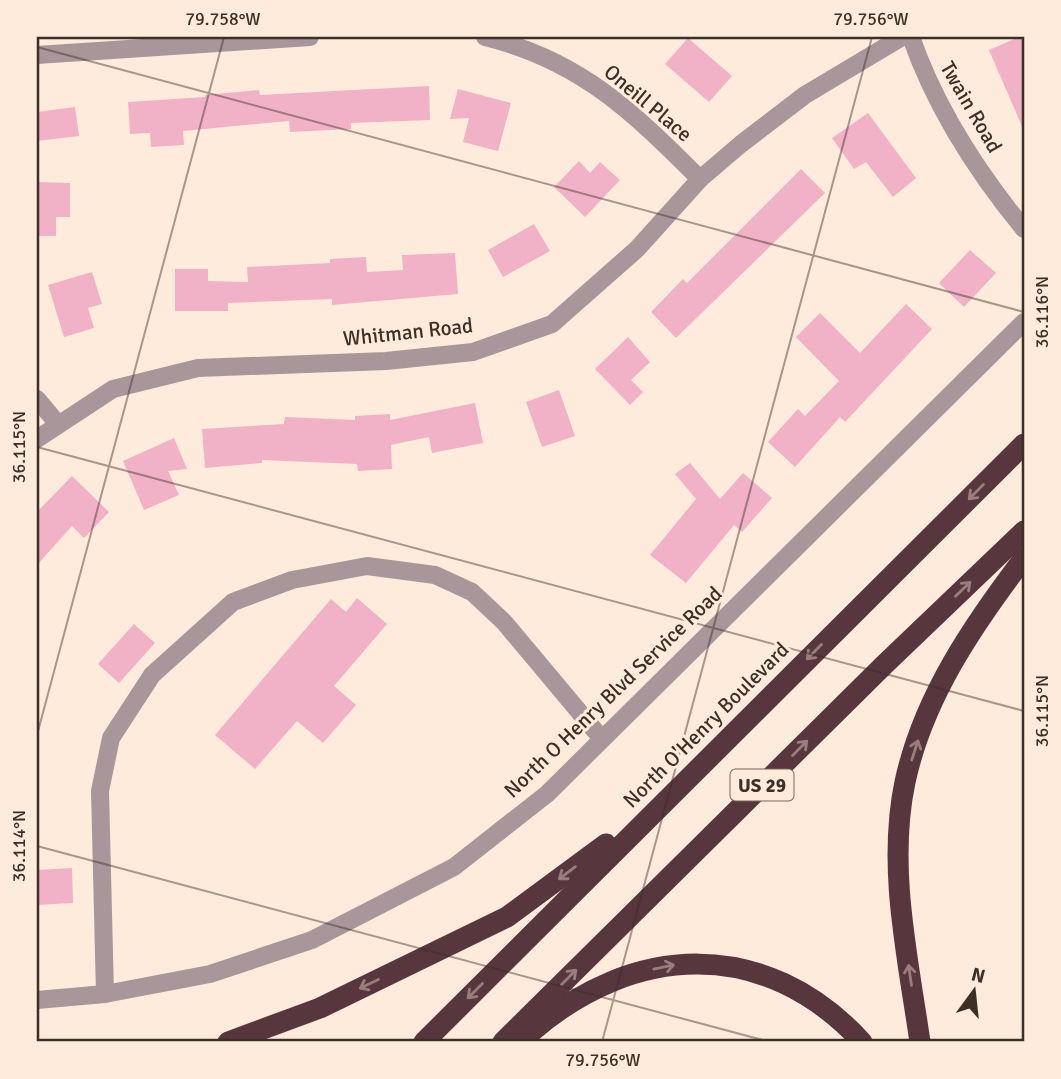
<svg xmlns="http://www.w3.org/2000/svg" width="1061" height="1079" viewBox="0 0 1061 1079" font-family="Signika,sans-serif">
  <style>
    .building { fill: #f1b2c7 }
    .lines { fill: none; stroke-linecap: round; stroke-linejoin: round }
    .minor { stroke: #a8969a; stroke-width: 18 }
    .highway { stroke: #57363e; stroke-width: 21 }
    .oneway { stroke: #9a7e7d }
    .ticks { fill: none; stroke: #3b2f26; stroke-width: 2; stroke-opacity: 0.45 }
    .labels { text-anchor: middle; stroke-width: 6; stroke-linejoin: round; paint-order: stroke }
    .shield { fill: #ffebdc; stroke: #76675d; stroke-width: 2 }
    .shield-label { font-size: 19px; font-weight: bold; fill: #3b2f26 }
    .street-label { font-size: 21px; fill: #3b2f26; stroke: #ffebdc }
    .neatline { fill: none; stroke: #3b2f26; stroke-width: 2.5 }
    .ticks-label { font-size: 18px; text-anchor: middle; fill: #3b2f26 }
  </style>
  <rect width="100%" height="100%" fill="#ffebdc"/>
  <g class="building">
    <path d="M1019,37H1024V131L989,50Z"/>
    <path d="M688,38L732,76L709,102L665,64Z"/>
    <path d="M429,86L430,120L351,123V129L290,132L289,121L183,131L184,145L151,147L150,133L130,134L128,102L205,97V95L259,90L260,95Z"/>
    <path d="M458,89L511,103L498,151L463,142L469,118L450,119Z"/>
    <path d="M75,107L79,136L37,141V112Z"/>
    <path d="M868,113L916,178L893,197L866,162L854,169L832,138Z"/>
    <path d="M579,161L590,173L600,162L620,180L585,217L554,187Z"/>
    <path d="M801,169L825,193L676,338L651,312L683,279L687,283Z"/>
    <path d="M37,182L70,183V217H56V236H37Z"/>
    <path d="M534,224L550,251L503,277L488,250Z"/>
    <path d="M970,250L996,273L964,307L939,283Z"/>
    <path d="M455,253L458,294L332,305V299L228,303V311H175V269H208V281L248,282L247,267L330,263V259L366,257L367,272L403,270L402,255Z"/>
    <path d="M92,272L102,304L88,308L94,328L64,337L48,285Z"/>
    <path d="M906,304L932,329L845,422L840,417L795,467L768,442L798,409L805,416L839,381L796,337L820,313L860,353Z"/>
    <path d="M628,337L650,362L631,380L643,392L630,405L595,369Z"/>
    <path d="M559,390L575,436L542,447L526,402Z"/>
    <path d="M475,403L483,443L432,453L429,437L391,445L392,469L358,471L357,464L262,460V463L205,468L202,429L284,424L285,417L355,420V416L390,414V420Z"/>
    <path d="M174,438L187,469L168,471L179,495L144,510L123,461Z"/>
    <path d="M690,463L720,499L743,473L772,498L742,532L734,525L686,583L650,555L696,499L675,474Z"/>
    <path d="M72,476L109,512L84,538L72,526L37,565V512Z"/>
    <path d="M357,598L387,624L334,686L356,705L323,743L297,721L255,769L215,735L331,599L346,612Z"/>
    <path d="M134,624L155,643L119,683L98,664Z"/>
    <path d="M72,868L73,903L37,905V870Z"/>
  </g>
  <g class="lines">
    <g class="minor">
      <path d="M485,37C580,60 633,112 700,179"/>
      <path d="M911,37C935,106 978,173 1024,229"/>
      <path d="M37,55L310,37"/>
      <path d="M37,399L57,423"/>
      <path d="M37,439L113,389L198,368L386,361L473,352L552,324L637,249L700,179L741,144L805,95L902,37"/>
      <path d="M105,994L100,791L111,738L152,675L233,602L292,580L367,566L435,575L472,592L504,622L602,739"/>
      <path d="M37,1000L105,994L210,974L312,940L454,867L547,794L1024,322"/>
    </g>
    <g class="highway">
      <path d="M529,1034C633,942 766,937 862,1042"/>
      <path d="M228,1042L320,1008L507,917L606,844"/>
      <path d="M424,1042L1024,444"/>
      <path d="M503,1042L884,665L1024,531"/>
      <path d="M920,1042C908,958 887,867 905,782C923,698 973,625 1024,558"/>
    </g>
  </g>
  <defs><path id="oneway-shaft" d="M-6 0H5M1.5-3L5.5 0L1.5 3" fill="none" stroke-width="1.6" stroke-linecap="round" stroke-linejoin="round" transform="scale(1.75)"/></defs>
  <g class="oneway">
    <use href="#oneway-shaft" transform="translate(976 492) rotate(135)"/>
    <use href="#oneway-shaft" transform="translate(963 589) rotate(-44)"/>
    <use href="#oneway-shaft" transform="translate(814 652) rotate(135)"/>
    <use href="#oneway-shaft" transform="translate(800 748) rotate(-45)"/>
    <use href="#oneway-shaft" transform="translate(915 750) rotate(-72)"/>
    <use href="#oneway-shaft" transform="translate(567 873) rotate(143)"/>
    <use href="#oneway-shaft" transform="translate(664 967) rotate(-12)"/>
    <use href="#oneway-shaft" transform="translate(910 975) rotate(-98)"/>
    <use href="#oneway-shaft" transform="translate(569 977) rotate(-45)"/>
    <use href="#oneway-shaft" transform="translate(369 984) rotate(154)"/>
    <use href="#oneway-shaft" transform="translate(475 991) rotate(135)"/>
  </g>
  <path class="ticks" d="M37,47L1024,312M37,447L1024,711M37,735L224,37M37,846L770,1042M602,1042L872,37"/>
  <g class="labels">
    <rect class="shield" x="730.5" y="769.5" width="63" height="31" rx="5"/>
    <g class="shield-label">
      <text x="762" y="792">US 29</text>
    </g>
    <g class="street-label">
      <text transform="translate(648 103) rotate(40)" y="7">Oneill Place</text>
      <text transform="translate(971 107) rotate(60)" y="7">Twain Road</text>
      <text transform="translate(408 332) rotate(-6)" y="7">Whitman Road</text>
      <text transform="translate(613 692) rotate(-44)" y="7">North O Henry Blvd Service Road</text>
      <text transform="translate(706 725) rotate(-45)" y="7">North O'Henry Boulevard</text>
    </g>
  </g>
  <rect width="1061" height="1079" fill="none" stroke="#ffebdc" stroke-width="77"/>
  <g transform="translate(974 991) rotate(15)" stroke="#ffebdc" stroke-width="5" paint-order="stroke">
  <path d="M0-5L12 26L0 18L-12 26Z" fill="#3b2f26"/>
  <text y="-10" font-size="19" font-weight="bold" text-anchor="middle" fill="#3b2f26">N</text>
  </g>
  <rect x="38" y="38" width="985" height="1002" class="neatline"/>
  <g class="ticks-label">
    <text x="223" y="25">79.758°W</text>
    <text x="871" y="25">79.756°W</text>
    <text transform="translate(1042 312) rotate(-90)" y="6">36.116°N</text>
    <text transform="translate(19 447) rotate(-90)" y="6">36.115°N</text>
    <text transform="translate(1042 711) rotate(-90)" y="6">36.115°N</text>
    <text transform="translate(19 846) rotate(-90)" y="6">36.114°N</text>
    <text x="603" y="1066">79.756°W</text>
  </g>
</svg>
